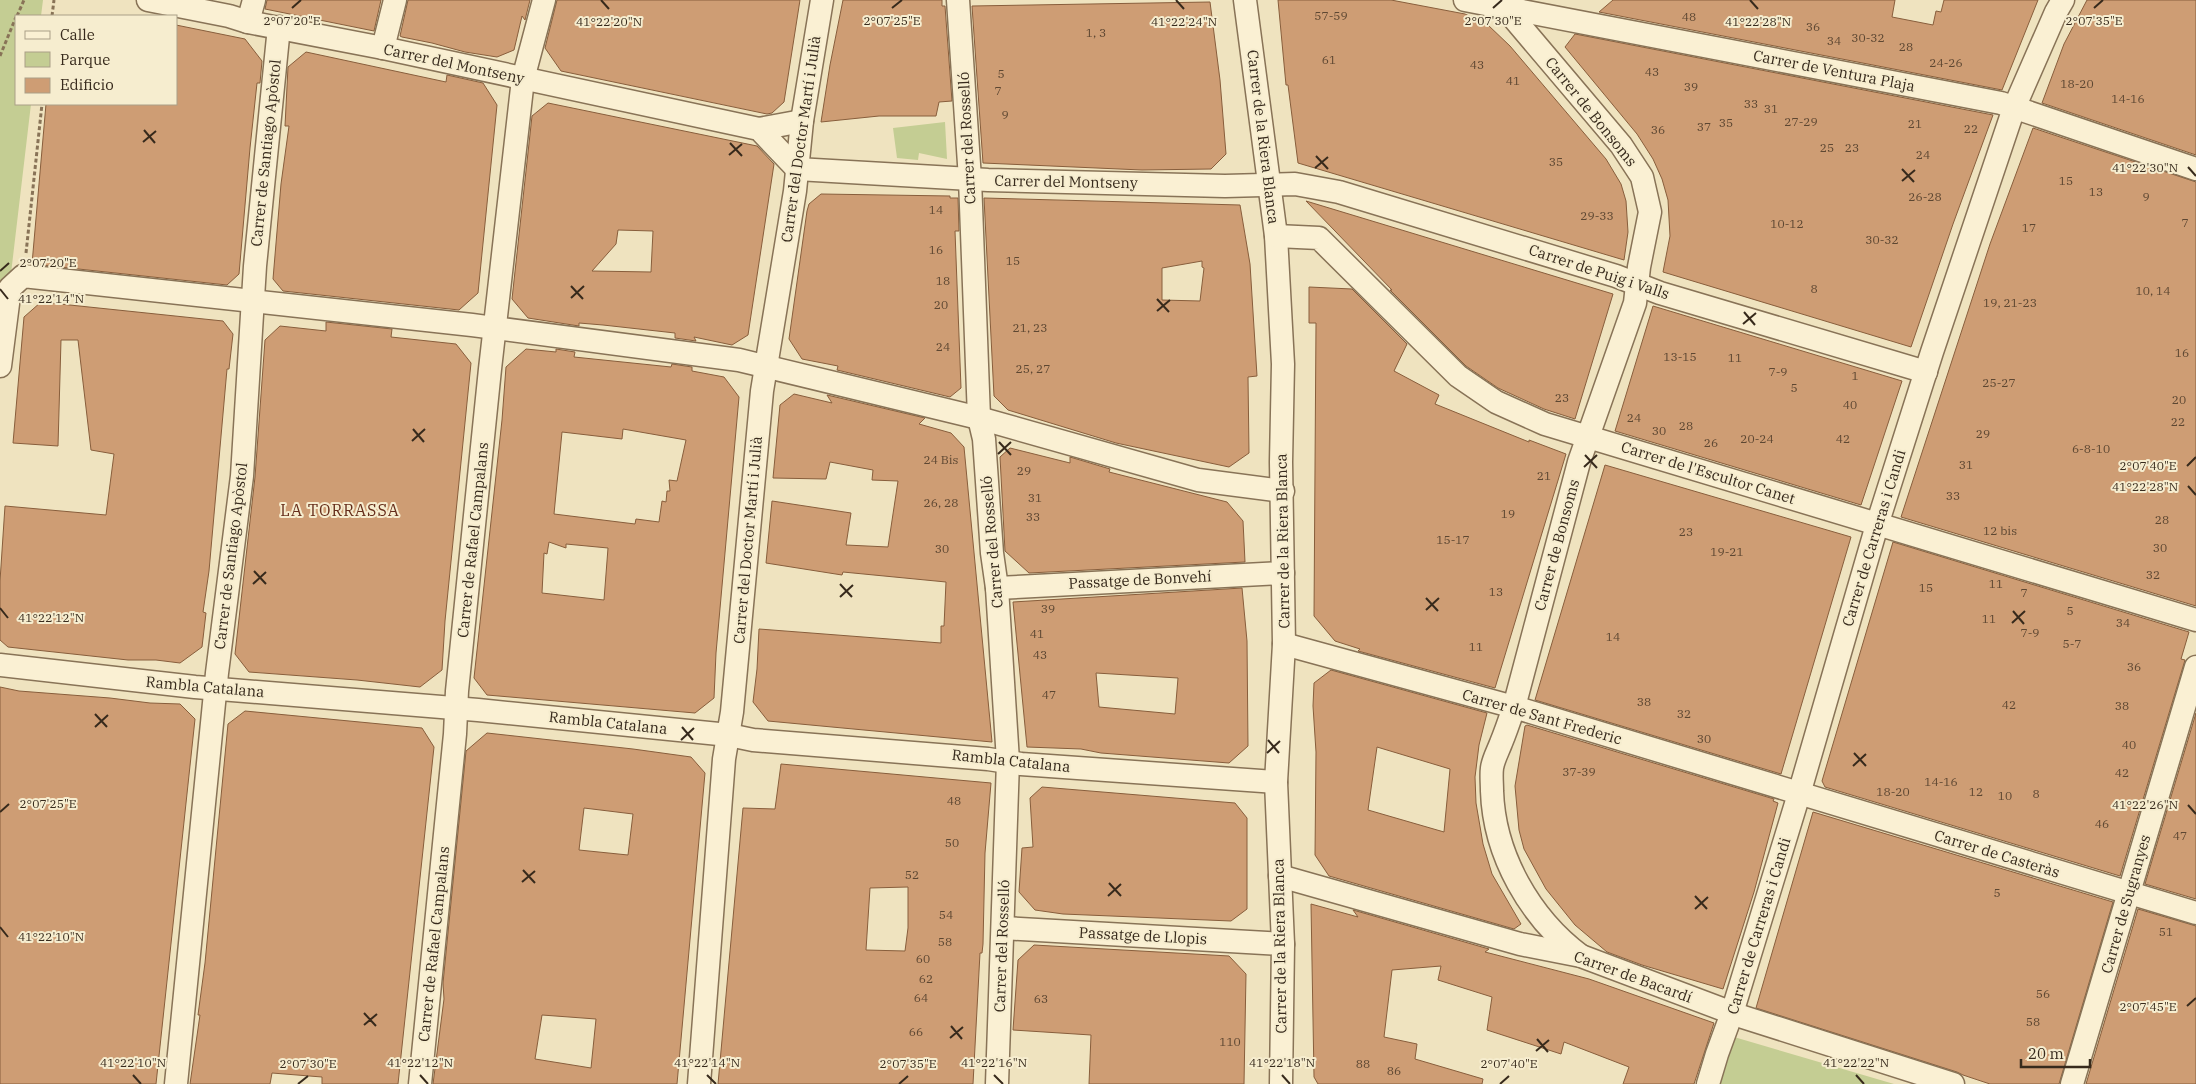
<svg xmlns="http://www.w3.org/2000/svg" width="2196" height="1084" viewBox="0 0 2196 1084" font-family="'IBM Plex Serif',serif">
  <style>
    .green { fill: #c4cd93 }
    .building { fill: #ce9d74; stroke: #885e3c; fill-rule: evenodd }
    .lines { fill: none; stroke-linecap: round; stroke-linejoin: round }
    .street-casing { stroke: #887357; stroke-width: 25 }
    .path { stroke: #887357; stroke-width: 3; stroke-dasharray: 4 2.5; stroke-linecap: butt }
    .street { stroke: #faf0d3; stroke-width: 22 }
    .ticks { fill: none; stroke: #372a1c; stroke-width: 2 }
    .labels { text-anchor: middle; stroke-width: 4; stroke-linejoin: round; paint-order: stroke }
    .number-label { font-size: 12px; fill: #5d4732 }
    .street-label { font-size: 15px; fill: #372a1c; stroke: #f6edcf }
    .neighbourhood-label { font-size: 16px; letter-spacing: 1px; fill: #652d1a; stroke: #f6edcf }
    .ticks-label { font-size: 12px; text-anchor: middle; fill: #372a1c; stroke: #f6edcf; stroke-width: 4; stroke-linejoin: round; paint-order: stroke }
  </style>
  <rect width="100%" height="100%" fill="#efe3bf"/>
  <g class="green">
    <path d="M0,0H43L41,16H16V104H31L10,282L0,281Z"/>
    <path d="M945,122L947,159L919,153L918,160L897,158L893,128Z"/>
    <path d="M1734,1037L1894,1084H1717Z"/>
  </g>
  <g class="building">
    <path d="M267,0H381L374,31L265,9Z"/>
    <path d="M408,0H530L525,20L522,16L514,50L497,57L465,52L432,43L402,37L400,36Z"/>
    <path d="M557,0H800L784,102L772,113L767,114L561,71L545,48Z"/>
    <path d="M843,0H942V6H945L952,101L939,102L936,116H879L821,122L830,65Z"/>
    <path d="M1278,0H1391L1465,14L1488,25L1510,46L1606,159L1621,184L1626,201L1628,232L1624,260L1298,163L1288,85H1286Z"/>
    <path d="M1613,0H1895L1892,17L1933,25L1936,11L1941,12L1944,0H2038L2002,90L1599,12Z"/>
    <path d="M2087,0H2196V155L2042,103L2064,44Z"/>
    <path d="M1210,2L1220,80L1226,154L1211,169L1142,170L983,163L972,6Z"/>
    <path d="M176,25L245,39L262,61L260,83H257L250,148L239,274L227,285L32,264L46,104H176Z"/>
    <path d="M1575,34L1993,115L1953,224L1911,347L1663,272L1670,236L1668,200L1662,179L1653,159L1637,134L1565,47Z"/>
    <path d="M306,52L446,82L447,75L483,83L497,105L478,293L459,310L283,291L273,279L281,184L289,126H285L288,67Z"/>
    <path d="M548,103L757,146L774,164L748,335L732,345L694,337L696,341L675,338V333L603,325L579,323V326L528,318L512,299L532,116ZM618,230L653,231L651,272L592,271L616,244Z"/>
    <path d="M2033,128L2196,182V606L1901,517L1990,244Z"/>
    <path d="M821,194L950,196V198H958L959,231H955L961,388L950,397L837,370L838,366L802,359L789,339L807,211L809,204Z"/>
    <path d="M984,198L1240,205L1250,264L1257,376L1248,377L1249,453L1229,467L1116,443L1008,410L994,396ZM1202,261V267L1204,268L1200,301L1162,300V268Z"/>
    <path d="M1306,201L1613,294L1575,419L1544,409L1498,388L1466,366L1390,290H1392Z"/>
    <path d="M1309,287L1352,289L1407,344L1394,371L1439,395L1435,404L1529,442V440L1566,454L1495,688L1358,651L1360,649L1335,641L1314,616L1316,323H1309Z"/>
    <path d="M41,302L223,321L233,334L229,369H227L209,571L203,612L206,613L202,647L180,663L156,660H128L8,647L0,640V581L5,506L106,515L114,454L91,450L78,340H61L58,446L13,443L24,317Z"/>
    <path d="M1653,306L1902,381L1861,505L1615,431Z"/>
    <path d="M326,322L392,329L391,337L456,344L471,363L445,621L442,670L420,687L357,680L249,672L235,654L255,477L265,340L280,326L326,331Z"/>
    <path d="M526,349L556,352V349L575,352L574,357L671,367L672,364L692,367V371L724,377L739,397L716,653L714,698L695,713L487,695L474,678L502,420L506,367ZM623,429L686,440L677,481L669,480L670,491H667L666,502L662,501L659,522L636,519L635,524L554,514L562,432L622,439ZM549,542L566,548V544L608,548L604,600L542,593L544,553L547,554Z"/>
    <path d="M794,394L832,403L827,395L925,418L919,424L951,433L964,447L992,742L768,721L753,702L757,669L759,629L941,643V626H944L946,582L843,572L842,575L766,563L772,501L851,513L846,545L888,547L898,481L872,480L873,470L830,462L826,479L773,478L780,405Z"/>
    <path d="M1010,448L1070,463V457L1110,469L1109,472L1227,502L1243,521L1245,562L1029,573L1005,551L1000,457Z"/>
    <path d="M1605,465L1851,537L1781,774L1535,700Z"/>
    <path d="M1893,542L2189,632L2181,659L2185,660L2120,876L1825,787L1822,781Z"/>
    <path d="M1242,588L1247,641L1248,746L1229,763L1101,753L1081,749L1027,747L1013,602ZM1096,673L1178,678L1175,714L1099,707Z"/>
    <path d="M1331,670L1487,713L1479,745L1475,777L1476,803L1483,844L1492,874L1521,924L1514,929L1329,876L1315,855L1316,752L1313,706L1314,683ZM1377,747L1450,769L1444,832L1368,810Z"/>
    <path d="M0,687L19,691L110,698L150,703L180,704L195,719L156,1084H0Z"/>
    <path d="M245,711L422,728L434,747L398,1084H322V1077L272,1073L270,1084H190L200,1015H198L205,963L228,724Z"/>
    <path d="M2196,713V899L2145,884Z"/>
    <path d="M1527,725L1774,799L1773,801L1778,803L1754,892L1723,989L1642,965L1607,952L1575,925L1546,889L1524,849L1519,830L1515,786L1525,726Z"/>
    <path d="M487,733L633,749L691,757L705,773L677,1084H433L444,999L443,983L466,751ZM584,808L633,814L628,855L579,850ZM542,1015L596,1019L591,1068L535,1059Z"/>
    <path d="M781,764L991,783L985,853L983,944L982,953H980L973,1084H718L743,808L775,809ZM908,887V928L905,951L866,950L870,888Z"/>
    <path d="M1042,787L1235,803L1247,818V909L1231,921L1063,914L1035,910L1019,892L1022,848L1033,847L1030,798Z"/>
    <path d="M1813,812L2113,902L2059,1084H1990L1963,1075L1957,1072L1756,1008Z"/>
    <path d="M1311,904L1358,917L1353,910L1489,949L1485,952L1589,979L1714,1023L1694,1084H1623L1629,1067L1564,1042L1561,1054L1487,1030L1492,997L1438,980L1441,966L1392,970L1384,1037L1417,1044L1415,1059L1483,1079L1482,1084H1318L1314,1077Z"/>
    <path d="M2138,909L2196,926V1084H2086Z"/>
    <path d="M1034,945L1229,956L1246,974L1244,1084H1089L1091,1035L1013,1030L1018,960Z"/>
  </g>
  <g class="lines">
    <g class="street-casing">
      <g id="street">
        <path d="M148,0L229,16L248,22L383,48L759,129L797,169L988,180L1225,186L1295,184L1339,192L1616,276L1660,293L1926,372"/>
        <path d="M958,0L970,179L979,418L984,439L992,553L997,588L1008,761L997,1084"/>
        <path d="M1245,0L1276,236L1283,364L1281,462L1284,644L1276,782L1283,944L1281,1084"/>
        <path d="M1465,0L2001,103L2196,169"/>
        <path d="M1503,0L1505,8L1621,145L1642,177L1650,212L1639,267L1635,303L1579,462L1514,707C1510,719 1506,731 1501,743C1498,751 1493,760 1492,768C1491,775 1492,783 1492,791C1494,855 1530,918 1581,956"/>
        <path d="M248,22L254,0"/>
        <path d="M383,48L395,0"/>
        <path d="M759,129L802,121"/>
        <path d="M1276,236L1319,238L1458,376L1496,402L1545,424L2196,620"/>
        <path d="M0,366L10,288L23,276L32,277L472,325L739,360L979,418L1198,480L1283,491"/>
        <path d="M997,588L1283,573"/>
        <path d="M1284,644L1514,707L2196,913"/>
        <path d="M0,665L195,687L478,710L729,735L753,740L988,759L1021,764L1276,782"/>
        <path d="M1280,876L1520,944L1581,956L1743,1017L1953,1084"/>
        <path d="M1003,928L1283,944"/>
        <path d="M176,1084L217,673L242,476L255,266L279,27"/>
        <path d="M420,1084L455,734L457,691L490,369L523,79L544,0"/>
        <path d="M699,1084L724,759L732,712L762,391L795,191L802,121L822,0"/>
        <path d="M1708,1084L1717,1054L1732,1013L1799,794L1877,525L1932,352L2014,108L2056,12L2063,0"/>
        <path d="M2072,1084L2196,667"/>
      </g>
    </g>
    <g class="path">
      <path d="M17,16L24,0"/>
      <path d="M52,16L54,0"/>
      <path d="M0,56L16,17"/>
      <path d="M26,253L42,104"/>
    </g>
    <use href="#street" class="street"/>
  </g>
  <path class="ticks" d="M601,0L609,9M1176,0L1184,9M1750,0L1758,9M292,8L301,0M892,8L902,0M1493,8L1502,0M2094,8L2103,0M144,130L155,143M143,142L156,131M730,143L742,156M729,155L742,144M1316,156L1328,169M2188,167L2196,176M1315,168L1328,157M1902,169L1914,182M1902,181L1915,170M0,271L9,263M571,286L583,299M0,289L8,299M571,298L584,286M1157,299L1169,312M1157,311L1170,300M1744,312L1755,325M1743,324L1756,313M413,429L424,442M412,441L425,429M999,442L1011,455M998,454L1011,442M1585,455L1597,468M2187,466L2196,457M1584,467L1597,455M2188,486L2196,495M254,571L266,584M253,584L266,572M840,584L852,597M840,597L853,585M1426,598L1438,611M0,608L8,618M1426,610L1439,598M2013,611L2024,624M2012,623L2025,611M95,714L107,727M95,727L108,715M682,727L693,740M681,740L694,728M1268,740L1279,753M1267,753L1280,741M1854,753L1866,766M1853,766L1866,754M2188,805L2196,814M0,812L9,804M523,870L535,883M522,882L535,871M1109,883L1121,896M1108,896L1121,884M1695,896L1707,909M1695,909L1708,897M0,927L8,937M2187,1006L2196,998M364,1013L376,1026M364,1025L377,1014M951,1026L962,1039M950,1038L963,1027M1537,1039L1548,1052M1536,1051L1549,1040M133,1075L141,1084M420,1075L428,1084M707,1075L716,1084M994,1075L1003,1084M1282,1075L1290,1084M1856,1075L1864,1084M298,1084L308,1076M899,1084L908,1076M1500,1084L1509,1076"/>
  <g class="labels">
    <g class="number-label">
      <text x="1331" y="20">57-59</text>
      <text x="1689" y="21">48</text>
      <text x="1813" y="31">36</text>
      <text x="1096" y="37">1, 3</text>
      <text x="1868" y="42">30-32</text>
      <text x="1834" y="45">34</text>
      <text x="1906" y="51">28</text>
      <text x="1329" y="64">61</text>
      <text x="1946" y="67">24-26</text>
      <text x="1477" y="69">43</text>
      <text x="1652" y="76">43</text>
      <text x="1001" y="78">5</text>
      <text x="1513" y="85">41</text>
      <text x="2077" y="88">18-20</text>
      <text x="1691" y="91">39</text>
      <text x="998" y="95">7</text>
      <text x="2128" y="103">14-16</text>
      <text x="1751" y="108">33</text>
      <text x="1771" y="113">31</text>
      <text x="1005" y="119">9</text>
      <text x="1801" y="126">27-29</text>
      <text x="1726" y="127">35</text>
      <text x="1915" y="128">21</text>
      <text x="1704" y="131">37</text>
      <text x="1971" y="133">22</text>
      <text x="1658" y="134">36</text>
      <text x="1827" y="152">25</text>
      <text x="1852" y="152">23</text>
      <text x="1923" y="159">24</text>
      <text x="1556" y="166">35</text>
      <text x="2066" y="185">15</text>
      <text x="2096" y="196">13</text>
      <text x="1925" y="201">26-28</text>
      <text x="2146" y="201">9</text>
      <text x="936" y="214">14</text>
      <text x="1597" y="220">29-33</text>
      <text x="2185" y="227">7</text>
      <text x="1787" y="228">10-12</text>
      <text x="2029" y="232">17</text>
      <text x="1882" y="244">30-32</text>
      <text x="936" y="254">16</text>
      <text x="1013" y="265">15</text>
      <text x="943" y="285">18</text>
      <text x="1814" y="293">8</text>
      <text x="2153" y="295">10, 14</text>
      <text x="2010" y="307">19, 21-23</text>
      <text x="941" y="309">20</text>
      <text x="1030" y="332">21, 23</text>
      <text x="943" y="351">24</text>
      <text x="2182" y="357">16</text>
      <text x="1680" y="361">13-15</text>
      <text x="1735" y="362">11</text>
      <text x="1033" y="373">25, 27</text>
      <text x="1778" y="376">7-9</text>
      <text x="1855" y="380">1</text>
      <text x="1999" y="387">25-27</text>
      <text x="1794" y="392">5</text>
      <text x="1562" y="402">23</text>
      <text x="2179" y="404">20</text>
      <text x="1850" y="409">40</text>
      <text x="1634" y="422">24</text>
      <text x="2178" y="426">22</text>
      <text x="1686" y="430">28</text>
      <text x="1659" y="435">30</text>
      <text x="1983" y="438">29</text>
      <text x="1757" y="443">20-24</text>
      <text x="1843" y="443">42</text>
      <text x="1711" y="447">26</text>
      <text x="2091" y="453">6-8-10</text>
      <text x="941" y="464">24 Bis</text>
      <text x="1966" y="469">31</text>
      <text x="1024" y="475">29</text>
      <text x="1544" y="480">21</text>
      <text x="1953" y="500">33</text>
      <text x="1035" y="502">31</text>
      <text x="941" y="507">26, 28</text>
      <text x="1508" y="518">19</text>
      <text x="1033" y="521">33</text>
      <text x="2162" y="524">28</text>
      <text x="2000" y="535">12 bis</text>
      <text x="1686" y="536">23</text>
      <text x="1453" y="544">15-17</text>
      <text x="2160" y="552">30</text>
      <text x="942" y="553">30</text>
      <text x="1727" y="556">19-21</text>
      <text x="2153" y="579">32</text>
      <text x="1996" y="588">11</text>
      <text x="1926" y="592">15</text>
      <text x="1496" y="596">13</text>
      <text x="2024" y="597">7</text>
      <text x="1048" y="613">39</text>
      <text x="2070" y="615">5</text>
      <text x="1989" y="623">11</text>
      <text x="2123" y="627">34</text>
      <text x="2030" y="637">7-9</text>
      <text x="1037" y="638">41</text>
      <text x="1613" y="641">14</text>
      <text x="2072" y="648">5-7</text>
      <text x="1476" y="651">11</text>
      <text x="1040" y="659">43</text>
      <text x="2134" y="671">36</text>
      <text x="1049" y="699">47</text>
      <text x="1644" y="706">38</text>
      <text x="2009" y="709">42</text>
      <text x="2122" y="710">38</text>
      <text x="1684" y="718">32</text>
      <text x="1704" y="743">30</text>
      <text x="2129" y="749">40</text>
      <text x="1579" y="776">37-39</text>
      <text x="2122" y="777">42</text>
      <text x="1941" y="786">14-16</text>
      <text x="1893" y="796">18-20</text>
      <text x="1976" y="796">12</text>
      <text x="2036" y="798">8</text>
      <text x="2005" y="800">10</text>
      <text x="954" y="805">48</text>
      <text x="2102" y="828">46</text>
      <text x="2180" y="840">47</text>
      <text x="952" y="847">50</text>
      <text x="912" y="879">52</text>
      <text x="1997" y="897">5</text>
      <text x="946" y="919">54</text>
      <text x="2166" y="936">51</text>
      <text x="945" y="946">58</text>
      <text x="923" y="963">60</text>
      <text x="926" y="983">62</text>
      <text x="2043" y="998">56</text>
      <text x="921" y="1002">64</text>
      <text x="1041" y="1003">63</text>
      <text x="2033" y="1026">58</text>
      <text x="916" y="1036">66</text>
      <text x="1230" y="1046">110</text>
      <text x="1363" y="1068">88</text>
      <text x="1394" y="1075">86</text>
    </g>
    <g class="street-label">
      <text transform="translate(454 64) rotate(12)" y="5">Carrer del Montseny</text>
      <text transform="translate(1834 71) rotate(11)" y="5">Carrer de Ventura Plaja</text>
      <text transform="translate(1591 112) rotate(51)" y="5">Carrer de Bonsoms</text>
      <text transform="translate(1263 137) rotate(83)" y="5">Carrer de la Riera Blanca</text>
      <text transform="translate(967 138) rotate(-93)" y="5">Carrer del Rosselló</text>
      <text transform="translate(801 139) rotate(-82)" y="5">Carrer del Doctor Martí i Julià</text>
      <text transform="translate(266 153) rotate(-84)" y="5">Carrer de Santiago Apòstol</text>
      <text transform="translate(1066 182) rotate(1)" y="5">Carrer del Montseny</text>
      <text transform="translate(1599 272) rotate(18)" y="5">Carrer de Puig i Valls</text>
      <text transform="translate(1708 473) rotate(17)" y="5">Carrer de l'Escultor Canet</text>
      <text transform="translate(1874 538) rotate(-73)" y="5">Carrer de Carreras i Candi</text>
      <text transform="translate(473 540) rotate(-84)" y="5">Carrer de Rafael Campalans</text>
      <text transform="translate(748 540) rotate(-85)" y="5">Carrer del Doctor Martí i Julià</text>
      <text transform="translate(1283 541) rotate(-91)" y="5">Carrer de la Riera Blanca</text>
      <text transform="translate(992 542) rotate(-95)" y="5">Carrer del Rosselló</text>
      <text transform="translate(1557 545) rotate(-75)" y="5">Carrer de Bonsoms</text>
      <text transform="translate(231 556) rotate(-83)" y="5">Carrer de Santiago Apòstol</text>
      <text transform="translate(1140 580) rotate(-3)" y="5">Passatge de Bonvehí</text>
      <text transform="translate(205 687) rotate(5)" y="5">Rambla Catalana</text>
      <text transform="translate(1542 717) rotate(16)" y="5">Carrer de Sant Frederic</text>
      <text transform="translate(608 723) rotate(6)" y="5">Rambla Catalana</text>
      <text transform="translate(1011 761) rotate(6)" y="5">Rambla Catalana</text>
      <text transform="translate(1997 854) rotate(17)" y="5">Carrer de Casteràs</text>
      <text transform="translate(2126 904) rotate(-74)" y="5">Carrer de Sugranyes</text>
      <text transform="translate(1759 926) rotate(-73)" y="5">Carrer de Carreras i Candi</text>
      <text transform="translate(1143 936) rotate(3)" y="5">Passatge de Llopis</text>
      <text transform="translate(434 944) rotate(-84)" y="5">Carrer de Rafael Campalans</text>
      <text transform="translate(1002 946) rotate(-88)" y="5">Carrer del Rosselló</text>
      <text transform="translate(1280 946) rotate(-91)" y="5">Carrer de la Riera Blanca</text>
      <text transform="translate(1633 977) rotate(20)" y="5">Carrer de Bacardí</text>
    </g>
    <g class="neighbourhood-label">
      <text x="340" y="516">LA TORRASSA</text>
    </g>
  </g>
  <g class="ticks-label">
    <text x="292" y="25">2°07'20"E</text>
    <text x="892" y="25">2°07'25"E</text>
    <text x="1493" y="25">2°07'30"E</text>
    <text x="2094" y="25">2°07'35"E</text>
    <text x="609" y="26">41°22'20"N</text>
    <text x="1184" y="26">41°22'24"N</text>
    <text x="1758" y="26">41°22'28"N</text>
    <text x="2145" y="172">41°22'30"N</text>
    <text x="48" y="267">2°07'20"E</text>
    <text x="51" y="303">41°22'14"N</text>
    <text x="2148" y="470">2°07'40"E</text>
    <text x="2145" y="491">41°22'28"N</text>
    <text x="51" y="622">41°22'12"N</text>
    <text x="48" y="808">2°07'25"E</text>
    <text x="2145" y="809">41°22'26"N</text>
    <text x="51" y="941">41°22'10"N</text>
    <text x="2148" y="1011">2°07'45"E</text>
    <text x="133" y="1067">41°22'10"N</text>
    <text x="420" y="1067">41°22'12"N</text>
    <text x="707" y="1067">41°22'14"N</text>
    <text x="994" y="1067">41°22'16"N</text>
    <text x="1282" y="1067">41°22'18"N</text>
    <text x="1856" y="1067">41°22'22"N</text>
    <text x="308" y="1068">2°07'30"E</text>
    <text x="908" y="1068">2°07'35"E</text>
    <text x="1509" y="1068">2°07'40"E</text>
  </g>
  <rect x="15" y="15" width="162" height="90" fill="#f6edcf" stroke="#aa9f87"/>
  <rect x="25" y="31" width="25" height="8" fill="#faf0d3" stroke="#aa9f87"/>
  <text x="60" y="40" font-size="15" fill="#372a1c">Calle</text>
  <rect x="25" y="52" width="25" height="15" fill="#c4cd93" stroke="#aa9f87"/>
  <text x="60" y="65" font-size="15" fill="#372a1c">Parque</text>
  <rect x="25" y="78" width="25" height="15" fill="#ce9d74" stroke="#aa9f87"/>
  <text x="60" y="90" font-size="15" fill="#372a1c">Edificio</text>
  <path d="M2021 1059v8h69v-8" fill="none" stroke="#372a1c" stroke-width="2.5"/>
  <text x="2028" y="1059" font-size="15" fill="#372a1c" stroke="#f6edcf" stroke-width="4" paint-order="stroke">20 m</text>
</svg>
